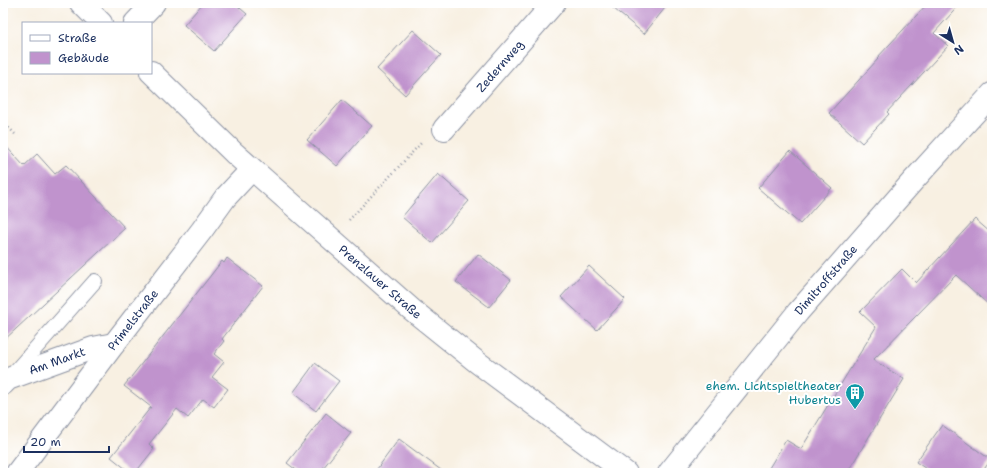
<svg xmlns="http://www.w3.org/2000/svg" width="995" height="476" viewBox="0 0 995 476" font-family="'Shantell Sans',sans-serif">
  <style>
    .building { fill: #c093cd }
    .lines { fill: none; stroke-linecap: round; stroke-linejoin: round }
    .service-casing { stroke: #8a90a0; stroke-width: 16 }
    .minor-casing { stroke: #8a90a0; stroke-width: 24 }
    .secondary-casing { stroke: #8a90a0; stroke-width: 24 }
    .path { stroke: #8a90a0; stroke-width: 2.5; stroke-dasharray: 1 3; stroke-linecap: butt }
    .service { stroke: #fff; stroke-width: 14 }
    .minor { stroke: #fff; stroke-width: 22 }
    .secondary { stroke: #fff; stroke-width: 22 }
    .labels { text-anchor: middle; stroke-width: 4; stroke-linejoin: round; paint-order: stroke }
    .street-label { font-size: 12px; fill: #1b2f5e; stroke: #fff }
    .culture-label { font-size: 12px; fill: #0d838f; stroke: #fff; text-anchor: end }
  </style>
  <rect width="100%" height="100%" fill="#fff"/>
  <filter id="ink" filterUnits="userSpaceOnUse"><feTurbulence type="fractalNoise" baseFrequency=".025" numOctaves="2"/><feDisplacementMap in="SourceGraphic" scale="8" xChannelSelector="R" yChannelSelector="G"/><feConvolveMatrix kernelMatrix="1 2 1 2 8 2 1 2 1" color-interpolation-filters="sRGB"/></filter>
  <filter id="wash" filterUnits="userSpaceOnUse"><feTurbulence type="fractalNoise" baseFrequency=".012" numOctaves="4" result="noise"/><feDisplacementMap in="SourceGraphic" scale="16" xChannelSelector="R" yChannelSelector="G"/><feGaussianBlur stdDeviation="0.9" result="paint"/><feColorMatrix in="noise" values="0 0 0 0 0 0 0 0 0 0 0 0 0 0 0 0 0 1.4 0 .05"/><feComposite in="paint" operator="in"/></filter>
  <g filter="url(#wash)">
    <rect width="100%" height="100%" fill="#f8f0e2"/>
    <g id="blocks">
      <g class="building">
        <path d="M203,3H234L247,14L214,51L184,25Z"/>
        <path d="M607,3H669L644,34Z"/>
        <path d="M928,3H961L934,33L948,46L887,112L889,114L862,143L829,113L878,59L877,58Z"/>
        <path d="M413,30L441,55L405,95L377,69Z"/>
        <path d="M342,100L372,126L337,166L307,140Z"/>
        <path d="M3,143L24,166L37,154L55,174L66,165L125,228L3,341Z"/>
        <path d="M790,151L832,188L800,224L758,188Z"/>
        <path d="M438,174L469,201L432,243L402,217Z"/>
        <path d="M975,219L992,234V308L956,275L873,360L904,379L847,473H766L786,440L801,449L876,327L860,312L902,269L916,283Z"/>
        <path d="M478,254L511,280L489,307L456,282Z"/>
        <path d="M227,258L263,286L222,339L224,341L214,354L224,362L212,377L228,389L214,407L203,399L188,418L177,409L149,444L154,449L135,473H131L111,457L151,407L124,386L222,261L224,263Z"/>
        <path d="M589,266L625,299L597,330L561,297Z"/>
        <path d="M315,363L339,381L316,411L293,393Z"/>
        <path d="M326,413L351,433L319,473H300L287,463Z"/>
        <path d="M942,425L991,460L981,473H932L916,462Z"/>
        <path d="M399,439L445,473H374Z"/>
      </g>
    </g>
  </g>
  <g filter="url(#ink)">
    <use href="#blocks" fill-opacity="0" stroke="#8a90a0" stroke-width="1"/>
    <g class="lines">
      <g class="service-casing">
        <path id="service" d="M12,375L95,281"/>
      </g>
      <g class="minor-casing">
        <g id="minor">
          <path d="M135,23L154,3"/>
          <path d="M444,129L554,3"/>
          <path d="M3,384L8,379L93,348L114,344"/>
          <path d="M17,473L114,344L202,230L225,198L252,169"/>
          <path d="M669,473L798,312L912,182L992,94"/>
        </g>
      </g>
      <g class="secondary-casing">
        <g id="secondary">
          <path d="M81,3L101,23"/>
          <path d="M151,72L234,153L411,309L477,362L626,473"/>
        </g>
      </g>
      <g class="path">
        <path d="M3,122L15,134"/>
        <path d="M349,220L422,142"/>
      </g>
      <use href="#service" class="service"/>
      <use href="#minor" class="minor"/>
      <use href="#secondary" class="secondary"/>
    </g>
  </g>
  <defs>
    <g id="building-pin" transform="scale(1)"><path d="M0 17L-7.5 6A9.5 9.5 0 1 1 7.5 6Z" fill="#0f9aa8" stroke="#fff"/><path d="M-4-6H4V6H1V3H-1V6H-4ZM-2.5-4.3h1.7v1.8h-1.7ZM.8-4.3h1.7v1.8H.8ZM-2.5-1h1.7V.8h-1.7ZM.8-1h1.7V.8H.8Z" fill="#fff"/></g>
  </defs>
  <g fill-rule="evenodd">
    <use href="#building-pin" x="855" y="393"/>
  </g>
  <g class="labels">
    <g class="street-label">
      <text transform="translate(500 66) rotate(-49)" y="4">Zedernweg</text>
      <text transform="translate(826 280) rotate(-49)" y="4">Dimitroffstraße</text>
      <text transform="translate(380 282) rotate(41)" y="4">Prenzlauer Straße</text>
      <text transform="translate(133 320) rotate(-52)" y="4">Primelstraße</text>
      <text transform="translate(57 361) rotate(-20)" y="4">Am Markt</text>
    </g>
    <g class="culture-label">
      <text x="841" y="390">ehem. Lichtspieltheater<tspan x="841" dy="14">Hubertus</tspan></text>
    </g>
  </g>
  <rect width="995" height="476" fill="none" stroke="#fff" stroke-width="16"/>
  <rect x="22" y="22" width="130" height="52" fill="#ffffff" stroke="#a4acbf"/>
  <rect x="30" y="35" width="20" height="6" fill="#ffffff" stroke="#a4acbf"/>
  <text x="58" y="42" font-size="12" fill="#1b2f5e">Straße</text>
  <rect x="30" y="52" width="20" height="12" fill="#c093cd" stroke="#a4acbf"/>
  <text x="58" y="62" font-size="12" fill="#1b2f5e">Gebäude</text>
  <g transform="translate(953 42) rotate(143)" stroke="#ffffff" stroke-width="3" paint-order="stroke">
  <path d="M0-3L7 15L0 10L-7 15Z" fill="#1b2f5e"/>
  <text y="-6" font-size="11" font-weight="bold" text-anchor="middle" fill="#1b2f5e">N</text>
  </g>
  <path d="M24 446v6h85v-6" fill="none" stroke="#1b2f5e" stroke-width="2"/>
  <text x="30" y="446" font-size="12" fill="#1b2f5e" stroke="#ffffff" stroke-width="3" paint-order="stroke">20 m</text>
</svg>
